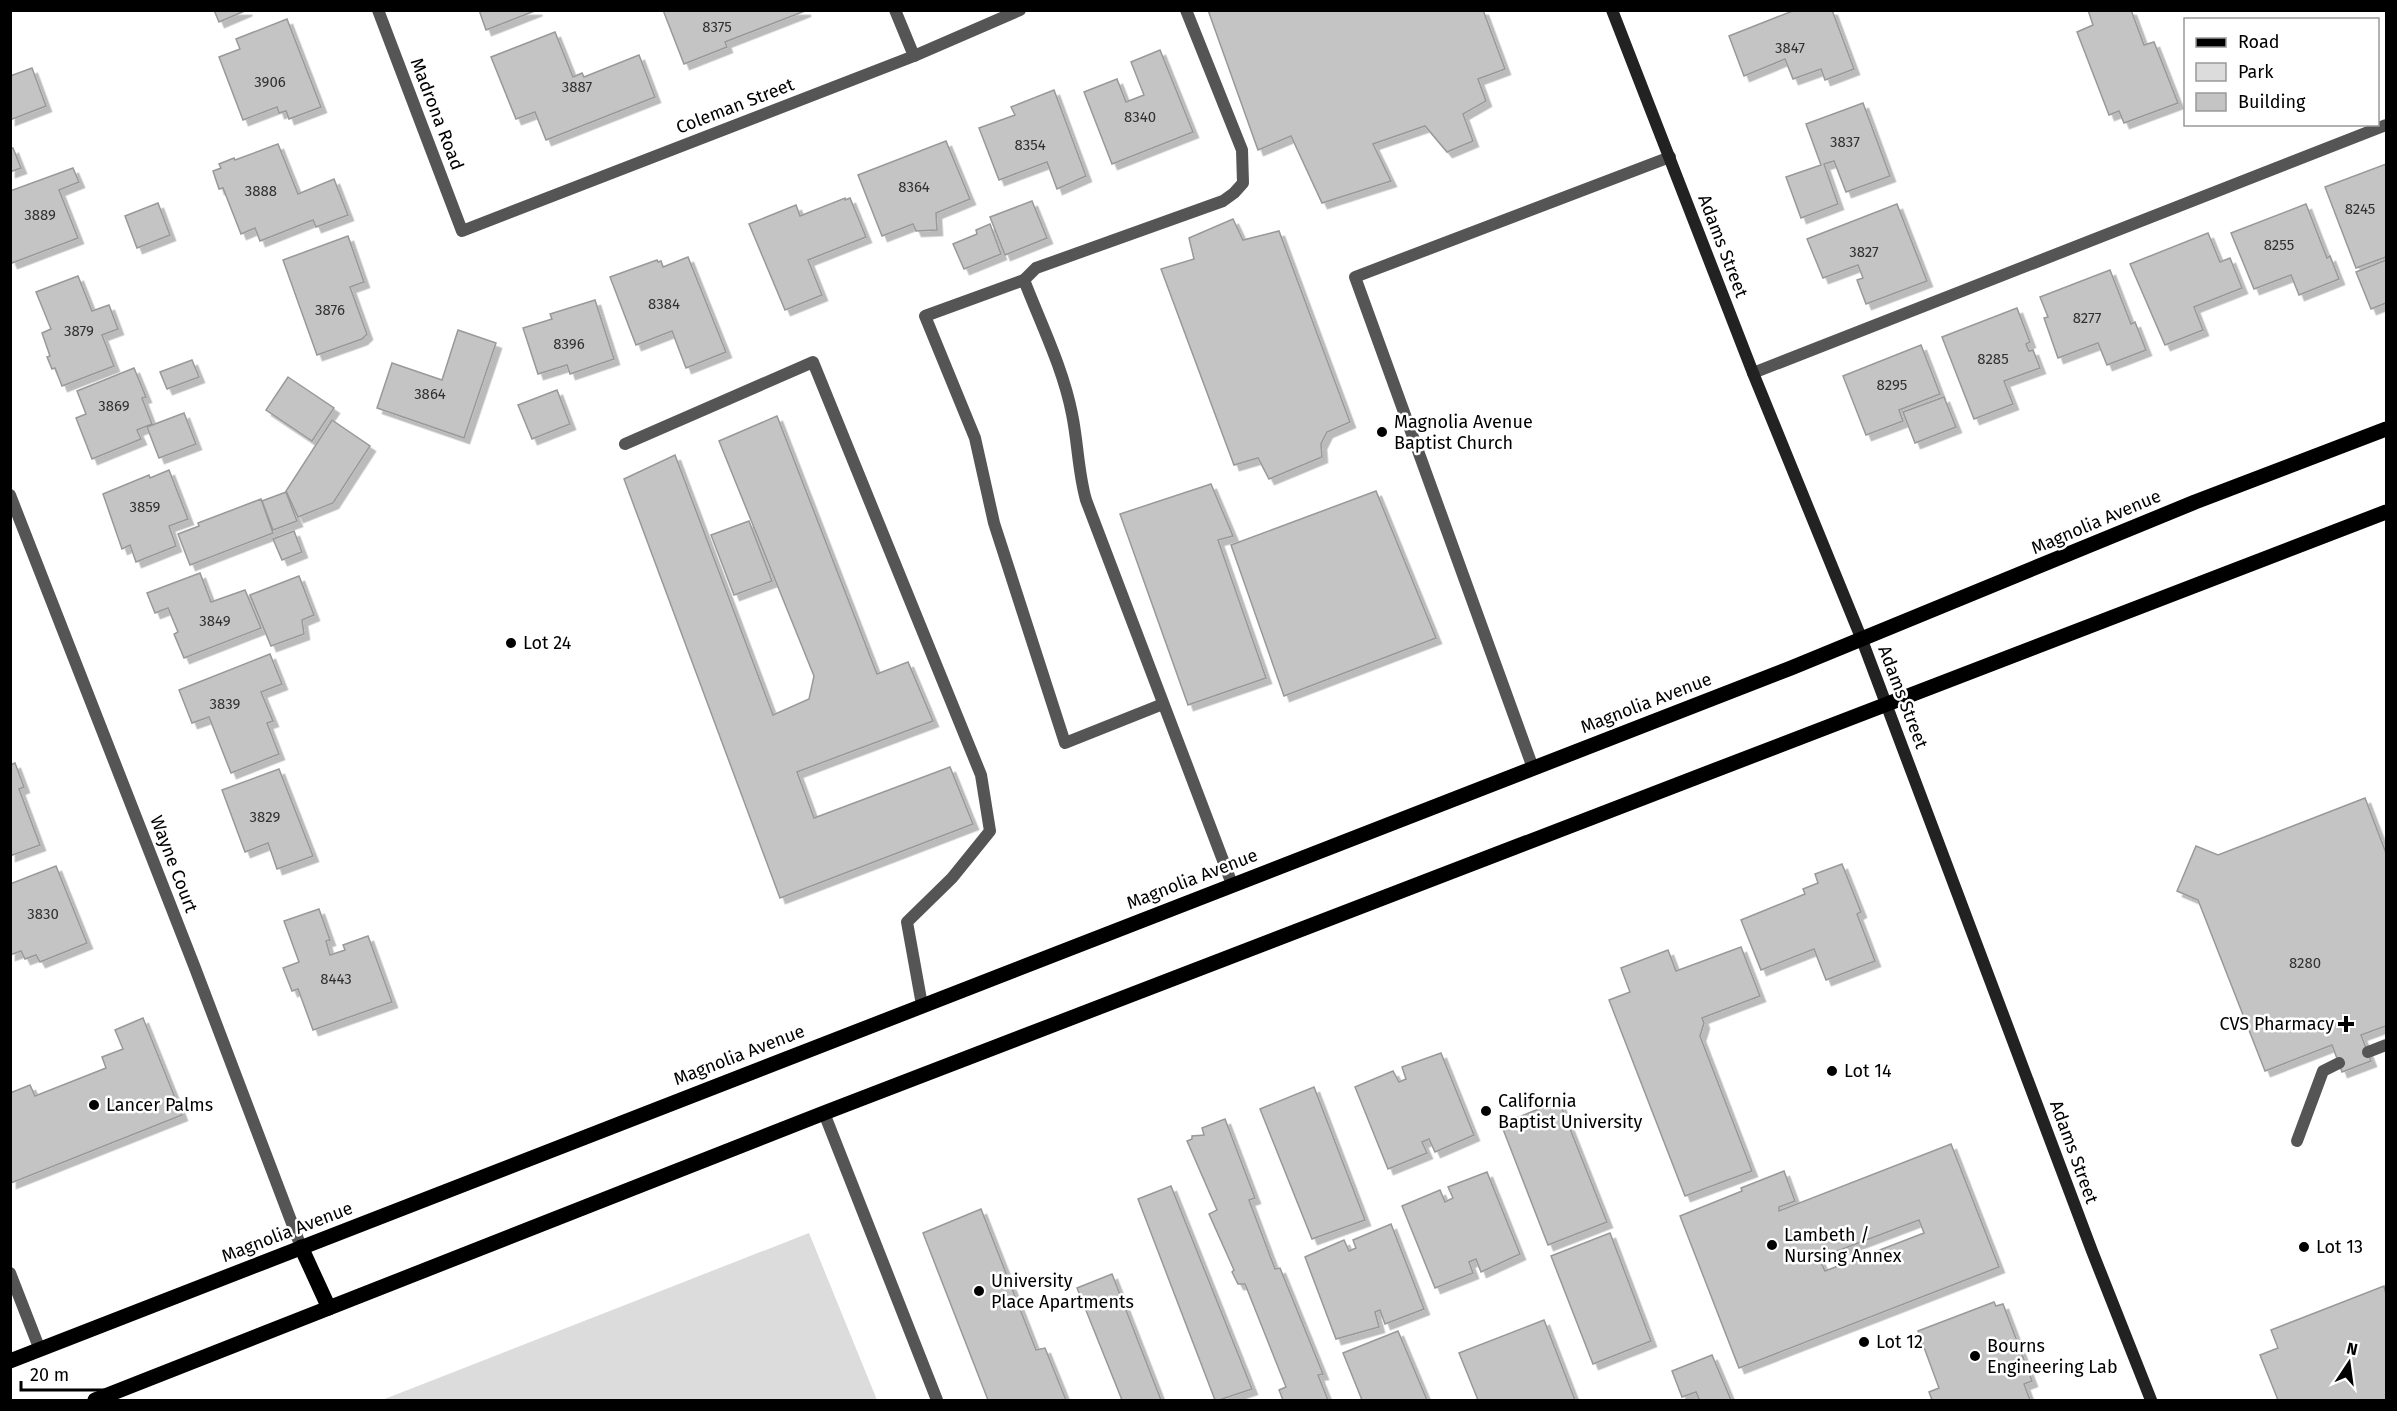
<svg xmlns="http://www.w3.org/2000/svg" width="2397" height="1411" viewBox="0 0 2397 1411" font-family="'Fira Sans',sans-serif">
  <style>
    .green { fill: #dcdcdc }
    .building { fill: #c4c4c4; stroke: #999; stroke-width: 1.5; fill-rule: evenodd; filter: url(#shadow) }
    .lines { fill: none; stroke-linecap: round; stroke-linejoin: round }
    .service { stroke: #555; stroke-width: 12 }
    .minor { stroke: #555; stroke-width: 12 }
    .secondary { stroke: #222; stroke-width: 12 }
    .primary { stroke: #000; stroke-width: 15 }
    .poi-dot { fill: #000; stroke: #fff; stroke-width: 2 }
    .labels { text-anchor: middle; stroke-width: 5; stroke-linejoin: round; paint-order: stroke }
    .number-label { font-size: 15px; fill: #313131 }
    .street-label { font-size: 18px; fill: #000; stroke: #fff }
    .poi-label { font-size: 18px; fill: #000; stroke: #fff; text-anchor: start }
  </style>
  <defs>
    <filter id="shadow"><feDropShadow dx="5.5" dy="5.5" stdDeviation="0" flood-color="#0004"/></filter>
  </defs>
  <rect width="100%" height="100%" fill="#fff"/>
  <path class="green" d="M809,1233L877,1400H382Z"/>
  <g class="building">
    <path d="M214,10H247L219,22Z"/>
    <path d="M479,10H537L486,30Z"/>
    <path d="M663,10H805V11L725,42L727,47L684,64Z"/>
    <path d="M1208,10H1483L1505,69L1478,79L1486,101L1463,114L1473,141L1447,152L1425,126L1373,144L1391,181L1322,203L1291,136L1258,150Z"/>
    <path d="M1795,10H1832L1854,69L1825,80L1821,69L1793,79L1785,59L1744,76L1729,36Z"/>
    <path d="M2088,10H2131L2144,45L2154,42L2178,103L2124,123L2119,111L2109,115L2077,32L2093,25Z"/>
    <path d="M287,19L321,107L289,119L286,111L279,113L277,107L243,120L219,57L240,49L236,39Z"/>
    <path d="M555,32L573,77L582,73L584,77L639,55L655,97L546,140L535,112L516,119L491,57Z"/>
    <path d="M1160,50L1193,132L1112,164L1084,92L1117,79L1126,102L1144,95L1131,62Z"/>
    <path d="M32,68L46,106L10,120V76Z"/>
    <path d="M1054,90L1086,176L1057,189L1047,162L999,180L979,128L1015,115L1011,107Z"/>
    <path d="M1863,103L1890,176L1846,192L1834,161L1824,164L1838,204L1801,218L1786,177L1821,165L1806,124Z"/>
    <path d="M946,141L970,199L936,213L937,230L916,231L913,224L882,236L858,175Z"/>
    <path d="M278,144L298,194L334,179L348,215L316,227L313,220L260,241L255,228L241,234L223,188L219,189L213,171L221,168L219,164L234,158L235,160Z"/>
    <path d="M13,148L21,168L10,172V149Z"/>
    <path d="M2386,164V257L2356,268L2325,187Z"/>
    <path d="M73,168L79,182L59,190L78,238L12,263L10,258V191Z"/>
    <path d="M845,198V200L850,198L866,237L808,260L822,295L785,310L749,224L796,205L800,216Z"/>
    <path d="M1032,201L1047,238L1005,255L990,217Z"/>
    <path d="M158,203L170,235L137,248L125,216Z"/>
    <path d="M1897,204L1927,281L1866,304L1857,280L1863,278L1858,265L1823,278L1807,239Z"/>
    <path d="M2306,204L2327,258L2330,256L2339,279L2299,295L2291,275L2254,289L2231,233Z"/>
    <path d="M1233,219L1243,240L1279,231L1350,422L1327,432L1321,444L1322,457L1269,479L1258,458L1234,465L1161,269L1194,259L1189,238Z"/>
    <path d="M990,224L1001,254L964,269L953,244L977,234L976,230Z"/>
    <path d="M2208,233L2220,262L2230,258L2242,288L2194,307L2203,330L2165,345L2130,264Z"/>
    <path d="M348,236L364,282L350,287L367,334L362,339L317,355L283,260Z"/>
    <path d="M688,257L726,352L686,368L672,331L636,345L610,277L657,260L658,262L661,261L663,267Z"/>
    <path d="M2386,260V303L2371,309L2356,272Z"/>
    <path d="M2110,270L2131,324L2135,322L2146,350L2107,365L2098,343L2058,358L2044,318L2048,317L2040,297Z"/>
    <path d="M78,276L92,311L109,305L118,329L102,335L114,366L62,386L55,368L52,369L47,357L50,356L42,333L51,329L36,292Z"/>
    <path d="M595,300L614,359L570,374L567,365L538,374L523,328L552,319L550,314Z"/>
    <path d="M2017,308L2030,342L2026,344L2029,351L2033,350L2040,368L2004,381L2013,404L1974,419L1942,337Z"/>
    <path d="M458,330L496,343L464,438L377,408L392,363L442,380Z"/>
    <path d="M1921,345L1940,394L1899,410L1903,421L1866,435L1843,376Z"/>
    <path d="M192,360L199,377L167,389L160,372Z"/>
    <path d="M134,368L146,397L142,398L152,424L137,430L141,439L92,459L76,418L86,414L77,391Z"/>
    <path d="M288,377L334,408L312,441L266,410Z"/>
    <path d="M557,390L570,424L532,439L518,405Z"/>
    <path d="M1944,397L1956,427L1915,443L1903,412Z"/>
    <path d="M184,413L196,444L159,458L147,427Z"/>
    <path d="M777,416L877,674L908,662L933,721L797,772L814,818L950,767L973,824L780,898L624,479L675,455L773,715L809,699L814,676L719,441Z"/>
    <path d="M332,420L370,446L333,503L298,517L286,491Z"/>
    <path d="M169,470L188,519L169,526L176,546L136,562L130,545L122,549L103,494L149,475L150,478Z"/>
    <path d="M1211,484L1233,536L1218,540L1266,678L1188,705L1120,514Z"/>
    <path d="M1376,491L1436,638L1284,696L1231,545Z"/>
    <path d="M286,492L297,521L273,530L262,501Z"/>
    <path d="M261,499L273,533L190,565L178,534L199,526L198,523Z"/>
    <path d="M749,521L772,581L734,595L711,535Z"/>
    <path d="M294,531L302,552L282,560L273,539Z"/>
    <path d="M200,573L211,602L245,590L261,628L184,658L174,634L178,632L168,608L155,613L147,593Z"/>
    <path d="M299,576L314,615L302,620L304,634L271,646L250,595Z"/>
    <path d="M270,654L282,684L261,692L273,721L267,723L279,754L231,773L209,717L192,723L179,690Z"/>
    <path d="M15,763L24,787L19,789L40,845L10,856V765Z"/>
    <path d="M279,769L313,856L277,869L268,843L245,852L222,790Z"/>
    <path d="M2365,798L2386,853V1026L2361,1035L2371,1061L2342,1072L2332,1045L2265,1071L2198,900L2177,891L2196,846L2218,855Z"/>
    <path d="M1842,864L1861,912L1857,914L1875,961L1826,980L1814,949L1761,970L1741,920L1805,894L1803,889L1818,883L1815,874Z"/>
    <path d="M56,866L87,943L40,962L36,955L25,959L21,951L10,955V884Z"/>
    <path d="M319,909L330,940L326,941L330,955L345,950L343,945L368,936L392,1002L313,1030L298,989L292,991L283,968L299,962L284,921Z"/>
    <path d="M1741,947L1760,996L1702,1018L1704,1023L1700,1036L1752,1171L1685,1196L1609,1000L1630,992L1621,968L1668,950L1676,971Z"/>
    <path d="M143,1018L182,1115L11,1183L10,1093L30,1085L35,1096L106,1068L102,1057L123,1049L115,1030Z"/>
    <path d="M1441,1053L1474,1135L1435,1152L1429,1139L1422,1142L1427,1153L1388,1169L1355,1087L1393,1071L1399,1082L1406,1079L1402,1067Z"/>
    <path d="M1314,1087L1365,1220L1312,1239L1260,1109Z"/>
    <path d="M1559,1101L1607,1222L1548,1245L1501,1124Z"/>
    <path d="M1225,1119L1255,1198L1249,1200L1275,1269L1280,1268L1323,1374L1318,1375L1328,1400H1283L1279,1390L1286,1387L1245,1284H1238L1232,1272L1234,1270L1209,1214L1217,1210L1187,1141L1192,1139V1136L1204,1135L1202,1128Z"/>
    <path d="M1951,1144L1999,1267L1739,1368L1680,1216L1742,1191L1741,1188L1784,1171L1795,1201L1779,1207V1211ZM1919,1220L1924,1233L1825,1271L1819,1258Z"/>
    <path d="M1487,1172L1520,1254L1481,1272L1476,1259L1469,1262L1473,1273L1435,1288L1402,1206L1440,1190L1445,1202L1453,1198L1448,1187Z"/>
    <path d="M1171,1186L1252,1389L1219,1400H1215L1138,1199Z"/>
    <path d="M981,1209L1036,1350L1045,1348L1066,1400H988L923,1233Z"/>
    <path d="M1391,1224L1424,1309L1385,1324L1380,1310L1375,1312L1379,1327L1336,1339L1305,1257L1344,1240L1349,1251L1356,1248L1353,1240Z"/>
    <path d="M1610,1233L1651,1341L1593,1364L1551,1256Z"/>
    <path d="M1112,1274L1161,1400H1122L1077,1288Z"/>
    <path d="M2384,1286L2386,1294V1400H2278L2260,1355L2278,1348L2271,1330Z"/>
    <path d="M1994,1302L1996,1306L2003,1304L2032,1381L2024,1384L2030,1400H1932L1929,1392L1939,1388L1918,1331Z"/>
    <path d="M1544,1320L1575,1400H1478L1459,1353Z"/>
    <path d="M1398,1331L1427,1400H1362L1343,1353Z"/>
    <path d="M1712,1355L1731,1400H1695L1699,1399L1696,1392L1682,1397L1672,1371Z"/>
  </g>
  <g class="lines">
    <g class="service">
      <path d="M1024,280L1036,268L1223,201L1234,193L1243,183L1242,150L1186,10"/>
      <path d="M1753,373L2386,125"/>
      <path d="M625,444L813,362L981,775L990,831L952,878L907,922L922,1005"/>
      <path d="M1163,704L1065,743L994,523L975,438L925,316L1024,280C1041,324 1063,368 1072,414C1078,443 1078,472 1086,500L1232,884"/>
      <path d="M1533,768L1355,277L1670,157"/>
      <path d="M2368,1052L2386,1045"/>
      <path d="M824,1113L937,1400"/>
      <path d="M2297,1141L2323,1071L2339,1063"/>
      <path d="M10,1273L40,1350"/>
    </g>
    <g class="minor">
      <path d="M378,10L462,231L914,56L1020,10"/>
      <path d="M895,10L914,56"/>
      <path d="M10,495L195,968L301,1247"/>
    </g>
    <path class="secondary" d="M1612,10L1753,373L1862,640L2092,1251L2151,1400"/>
    <g class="primary">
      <path d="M301,1247L329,1308"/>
      <path d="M10,1361L1791,668L2195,502L2386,429"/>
      <path d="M95,1400L824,1113L2386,512"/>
    </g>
  </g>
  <g class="poi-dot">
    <circle cx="1382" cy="432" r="6"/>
    <circle cx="511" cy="643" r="6"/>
    <path d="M2343 1015h6v6h6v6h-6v6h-6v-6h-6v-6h6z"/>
    <circle cx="1832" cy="1071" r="6"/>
    <circle cx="94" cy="1105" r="6"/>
    <circle cx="1486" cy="1111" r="6"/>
    <circle cx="1772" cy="1245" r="6"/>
    <circle cx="2304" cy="1247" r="6"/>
    <circle cx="979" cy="1291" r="6"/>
    <circle cx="1864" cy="1342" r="6"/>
    <circle cx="1975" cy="1356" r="6"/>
  </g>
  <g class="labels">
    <g class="number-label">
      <text x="717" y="32">8375</text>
      <text x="1790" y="53">3847</text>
      <text x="270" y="87">3906</text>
      <text x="577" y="92">3887</text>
      <text x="1140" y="122">8340</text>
      <text x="1845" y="147">3837</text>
      <text x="1030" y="150">8354</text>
      <text x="914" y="192">8364</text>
      <text x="261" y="196">3888</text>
      <text x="2360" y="214">8245</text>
      <text x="40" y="220">3889</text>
      <text x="2279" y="250">8255</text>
      <text x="1864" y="257">3827</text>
      <text x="664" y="309">8384</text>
      <text x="330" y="315">3876</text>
      <text x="2087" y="323">8277</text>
      <text x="79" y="336">3879</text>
      <text x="569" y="349">8396</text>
      <text x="1993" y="364">8285</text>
      <text x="1892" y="390">8295</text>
      <text x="430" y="399">3864</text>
      <text x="114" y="411">3869</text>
      <text x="145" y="512">3859</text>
      <text x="215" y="626">3849</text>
      <text x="225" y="709">3839</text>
      <text x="265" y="822">3829</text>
      <text x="43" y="919">3830</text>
      <text x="2305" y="968">8280</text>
      <text x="336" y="984">8443</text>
    </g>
    <g class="street-label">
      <text transform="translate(735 106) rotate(-21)" y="6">Coleman Street</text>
      <text transform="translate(437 114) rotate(69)" y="6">Madrona Road</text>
      <text transform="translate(1723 246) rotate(69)" y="6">Adams Street</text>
      <text transform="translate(2096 522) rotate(-23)" y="6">Magnolia Avenue</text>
      <text transform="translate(1903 697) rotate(69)" y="6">Adams Street</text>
      <text transform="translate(1646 703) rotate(-21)" y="6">Magnolia Avenue</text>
      <text transform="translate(174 864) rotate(69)" y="6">Wayne Court</text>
      <text transform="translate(1192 879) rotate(-21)" y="6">Magnolia Avenue</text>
      <text transform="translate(739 1055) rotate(-21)" y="6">Magnolia Avenue</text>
      <text transform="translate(2074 1152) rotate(70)" y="6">Adams Street</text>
      <text transform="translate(287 1232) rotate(-21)" y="6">Magnolia Avenue</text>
    </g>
    <g class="poi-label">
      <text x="1394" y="428">Magnolia Avenue<tspan x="1394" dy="21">Baptist Church</tspan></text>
      <text x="523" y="649">Lot 24</text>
      <text x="2334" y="1030" text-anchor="end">CVS Pharmacy</text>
      <text x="1844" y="1077">Lot 14</text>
      <text x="1498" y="1107">California<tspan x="1498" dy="21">Baptist University</tspan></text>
      <text x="106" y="1111">Lancer Palms</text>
      <text x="1784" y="1241">Lambeth /<tspan x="1784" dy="21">Nursing Annex</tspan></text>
      <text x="2316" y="1253">Lot 13</text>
      <text x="991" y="1287">University<tspan x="991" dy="21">Place Apartments</tspan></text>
      <text x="1876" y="1348">Lot 12</text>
      <text x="1987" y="1352">Bourns<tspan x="1987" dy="21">Engineering Lab</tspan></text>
    </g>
  </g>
  <rect width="2397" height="1411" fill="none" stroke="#000000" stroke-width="24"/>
  <rect x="2184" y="18" width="195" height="108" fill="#ffffff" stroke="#999999" stroke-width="1.5"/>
  <rect x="2196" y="38" width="30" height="9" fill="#000000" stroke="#999999" stroke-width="1.5"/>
  <text x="2238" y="48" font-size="18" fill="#000000">Road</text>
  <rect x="2196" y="63" width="30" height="18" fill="#dcdcdc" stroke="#999999" stroke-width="1.5"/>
  <text x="2238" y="78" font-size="18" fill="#000000">Park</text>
  <rect x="2196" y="93" width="30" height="18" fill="#c4c4c4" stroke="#999999" stroke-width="1.5"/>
  <text x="2238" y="108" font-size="18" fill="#000000">Building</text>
  <g transform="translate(2349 1363) rotate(13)" stroke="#ffffff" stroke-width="4.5" paint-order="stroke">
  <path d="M0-4.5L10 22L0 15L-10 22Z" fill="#000000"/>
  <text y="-9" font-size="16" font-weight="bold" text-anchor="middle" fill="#000000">N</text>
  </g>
  <path d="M21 1381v9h104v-9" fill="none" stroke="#000000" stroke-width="3"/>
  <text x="30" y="1381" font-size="18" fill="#000000" stroke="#ffffff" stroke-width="4.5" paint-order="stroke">20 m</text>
</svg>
